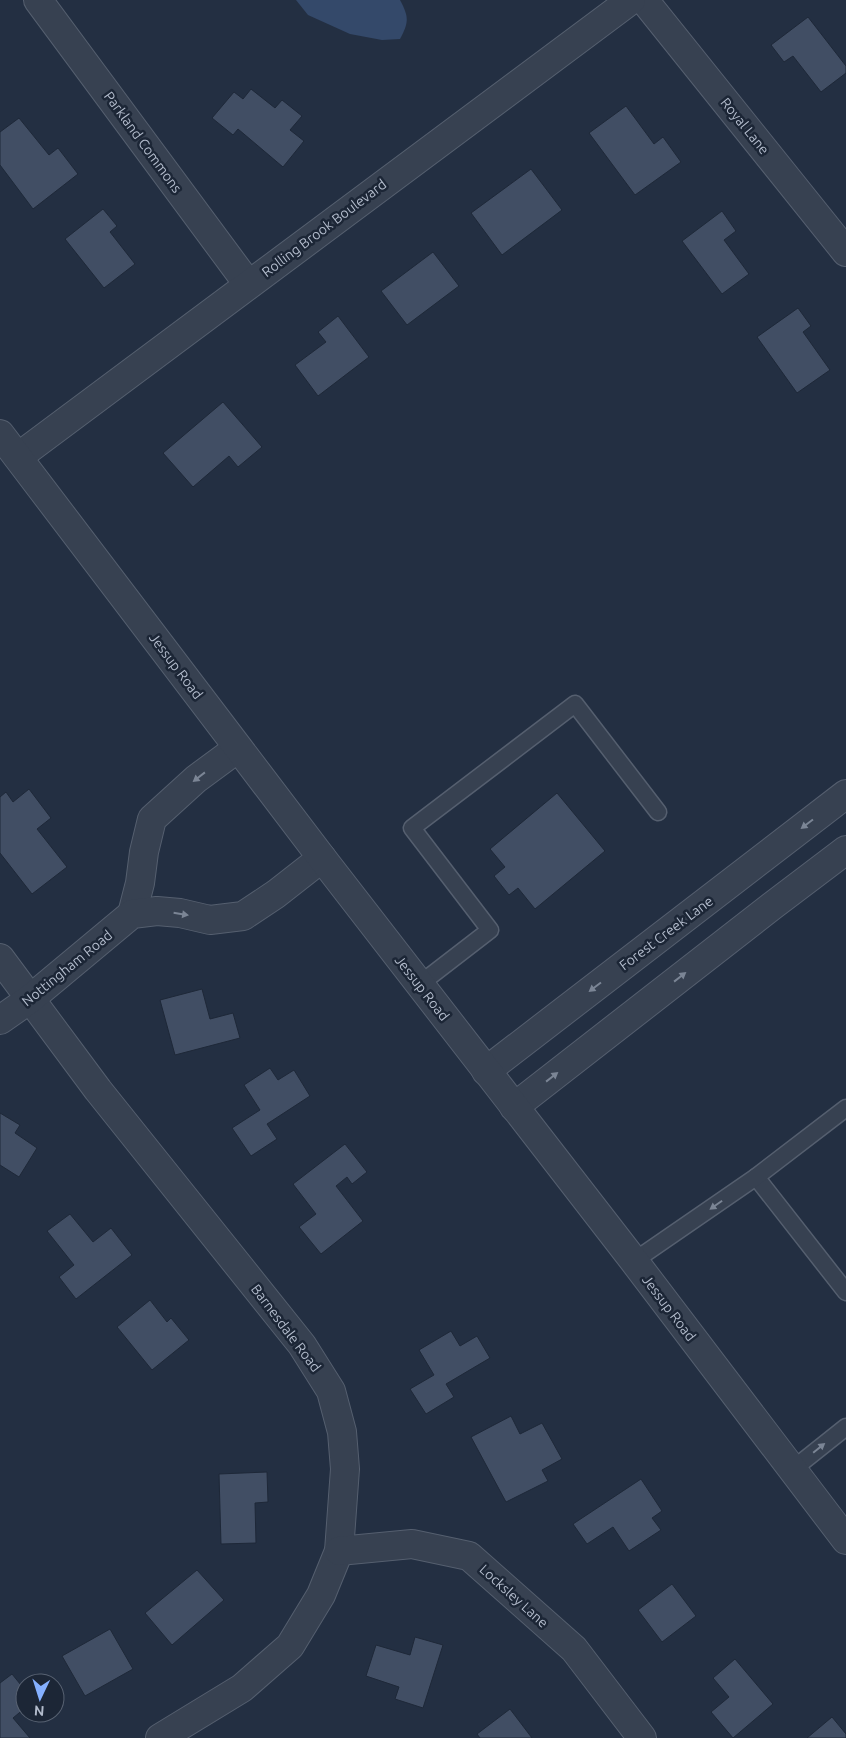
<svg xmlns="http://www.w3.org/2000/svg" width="846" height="1738" viewBox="0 0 846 1738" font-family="Ubuntu,sans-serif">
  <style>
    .water { fill: #34496a }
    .building { fill: #414e64; stroke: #1e2838 }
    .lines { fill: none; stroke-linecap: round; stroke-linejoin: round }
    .service-casing { stroke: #555f6f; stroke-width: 19 }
    .minor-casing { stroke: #555f6f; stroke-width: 30 }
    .tertiary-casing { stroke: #555f6f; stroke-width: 30 }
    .service { stroke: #374151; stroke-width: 16 }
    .minor { stroke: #374151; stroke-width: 28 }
    .tertiary { stroke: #374151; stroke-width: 28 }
    .oneway { fill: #7b8595 }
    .labels { text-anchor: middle; stroke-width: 5; stroke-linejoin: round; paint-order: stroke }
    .street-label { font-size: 14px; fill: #b3bccc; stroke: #1c2636 }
  </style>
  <rect width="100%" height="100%" fill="#232f42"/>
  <path class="water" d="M296,0H400C409,17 409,22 400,39L382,40L350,34L308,15Z"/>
  <g class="building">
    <path d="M808,17L846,66V73L821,92L793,56L784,62L771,45Z"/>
    <path d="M251,89L275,108L282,100L302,116L290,130L304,141L283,167L238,129L233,135L212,118L234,92L243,99Z"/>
    <path d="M626,106L654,144L663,137L681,162L635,195L589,133Z"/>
    <path d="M19,118L49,155L58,148L78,174L33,209L0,165V132Z"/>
    <path d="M531,169L562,210L502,255L471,213Z"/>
    <path d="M103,209L117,226L110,232L135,264L104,288L65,239Z"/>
    <path d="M722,211L736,231L724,240L749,274L722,294L682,241Z"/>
    <path d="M433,252L459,286L407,325L381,291Z"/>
    <path d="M798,308L811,326L803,332L830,370L797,393L757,337Z"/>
    <path d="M338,316L369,357L318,396L295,365L326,342L318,332Z"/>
    <path d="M223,402L262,447L238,467L229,456L193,487L163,453Z"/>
    <path d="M29,789L51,818L37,829L67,867L32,894L0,853V797L6,792L13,802Z"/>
    <path d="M557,793L605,851L535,909L518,888L509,895L494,876L505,867L490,849Z"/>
    <path d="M202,989L210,1019L233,1013L240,1038L175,1055L160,1000Z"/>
    <path d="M270,1068L278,1080L294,1070L310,1096L267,1124L277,1139L251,1156L232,1128L260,1110L244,1085Z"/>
    <path d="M0,1113L20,1125L15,1133L37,1148L19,1177L0,1165Z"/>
    <path d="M345,1144L367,1172L352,1184L347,1177L336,1186L363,1221L321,1254L299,1227L316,1214L293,1184Z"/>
    <path d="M70,1214L93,1242L111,1228L132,1255L76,1299L59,1277L74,1265L47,1231Z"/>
    <path d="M150,1300L167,1322L171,1318L189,1340L152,1370L117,1327Z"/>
    <path d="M451,1331L460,1346L477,1336L490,1358L446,1384L454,1397L426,1414L410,1389L434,1375L419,1350Z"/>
    <path d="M511,1416L520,1434L542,1423L562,1459L542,1470L548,1481L506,1502L471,1437Z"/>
    <path d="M267,1472L268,1502L255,1503L256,1543L221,1544L219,1474Z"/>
    <path d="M641,1479L662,1511L652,1518L661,1530L629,1551L613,1527L587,1544L573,1524Z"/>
    <path d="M197,1570L224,1600L172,1645L145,1613Z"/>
    <path d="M672,1584L696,1616L662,1642L638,1610Z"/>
    <path d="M110,1629L133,1669L85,1696L62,1656Z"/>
    <path d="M415,1637L443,1645L423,1708L395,1699L399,1687L366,1676L376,1645L410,1655Z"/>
    <path d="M735,1659L773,1704L733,1738L711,1712L729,1697L713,1678Z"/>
    <path d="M12,1674L25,1690V1708L13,1718L30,1738H0V1683Z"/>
    <path d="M510,1709L532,1738H480L477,1734Z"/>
    <path d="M832,1717L846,1734V1738H807Z"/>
  </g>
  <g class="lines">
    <g class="service-casing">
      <g id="service">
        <path d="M420,984L490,930L412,828L575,704L658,812"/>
        <path d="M756,1177L846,1292"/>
        <path d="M634,1261L756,1177L846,1108"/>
        <path d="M792,1470L846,1427"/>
      </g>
    </g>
    <g class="minor-casing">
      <g id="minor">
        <path d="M38,0L248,284"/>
        <path d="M644,0L846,252"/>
        <path d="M18,457L631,0"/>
        <path d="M132,914L140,883L144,852L152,819L196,779L238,748"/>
        <path d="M0,958L98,1090L302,1345L331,1391L342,1432L345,1469L339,1551L321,1595L290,1646L242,1688L160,1738"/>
        <path d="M0,1020L30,999L132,914L157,911L180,913L210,920L243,916L276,894L322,858"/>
        <path d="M486,1071L846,794"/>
        <path d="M514,1107L772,906L846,850"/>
        <path d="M339,1551L412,1544L469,1556L574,1649L642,1738"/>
      </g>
    </g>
    <g class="tertiary-casing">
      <path id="tertiary" d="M0,434L322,858L634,1261L846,1540"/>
    </g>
    <use href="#service" class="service"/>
    <use href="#minor" class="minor"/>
    <use href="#tertiary" class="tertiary"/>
  </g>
  <defs><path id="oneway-solid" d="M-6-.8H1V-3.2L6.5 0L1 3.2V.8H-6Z" transform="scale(1.25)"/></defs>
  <g class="oneway">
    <use href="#oneway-solid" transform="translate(199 777) rotate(142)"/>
    <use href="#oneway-solid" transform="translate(807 824) rotate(143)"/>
    <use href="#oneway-solid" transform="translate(181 914) rotate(9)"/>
    <use href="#oneway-solid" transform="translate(680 977) rotate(-38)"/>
    <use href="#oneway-solid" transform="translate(595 987) rotate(143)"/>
    <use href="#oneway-solid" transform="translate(552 1077) rotate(-38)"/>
    <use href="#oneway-solid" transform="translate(716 1205) rotate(145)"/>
    <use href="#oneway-solid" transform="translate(819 1448) rotate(-39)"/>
  </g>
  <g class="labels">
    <g class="street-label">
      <text transform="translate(745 126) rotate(51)" y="5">Royal Lane</text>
      <text transform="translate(143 142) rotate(54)" y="5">Parkland Commons</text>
      <text transform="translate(324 228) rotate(-37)" y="5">Rolling Brook Boulevard</text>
      <text transform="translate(176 666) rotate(53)" y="5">Jessup Road</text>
      <text transform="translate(666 933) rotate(-37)" y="5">Forest Creek Lane</text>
      <text transform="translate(67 968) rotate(-39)" y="5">Nottingham Road</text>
      <text transform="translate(422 988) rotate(52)" y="5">Jessup Road</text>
      <text transform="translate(669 1308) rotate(53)" y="5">Jessup Road</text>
      <text transform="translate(286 1328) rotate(53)" y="5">Barnesdale Road</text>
      <text transform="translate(514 1596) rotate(42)" y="5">Locksley Lane</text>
    </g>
  </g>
  <g transform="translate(40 1698) rotate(184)"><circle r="24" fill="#1c2636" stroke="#586272"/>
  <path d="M0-4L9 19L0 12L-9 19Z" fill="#85b0ff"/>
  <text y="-8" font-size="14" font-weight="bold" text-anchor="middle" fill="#b3bccc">N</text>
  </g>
</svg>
